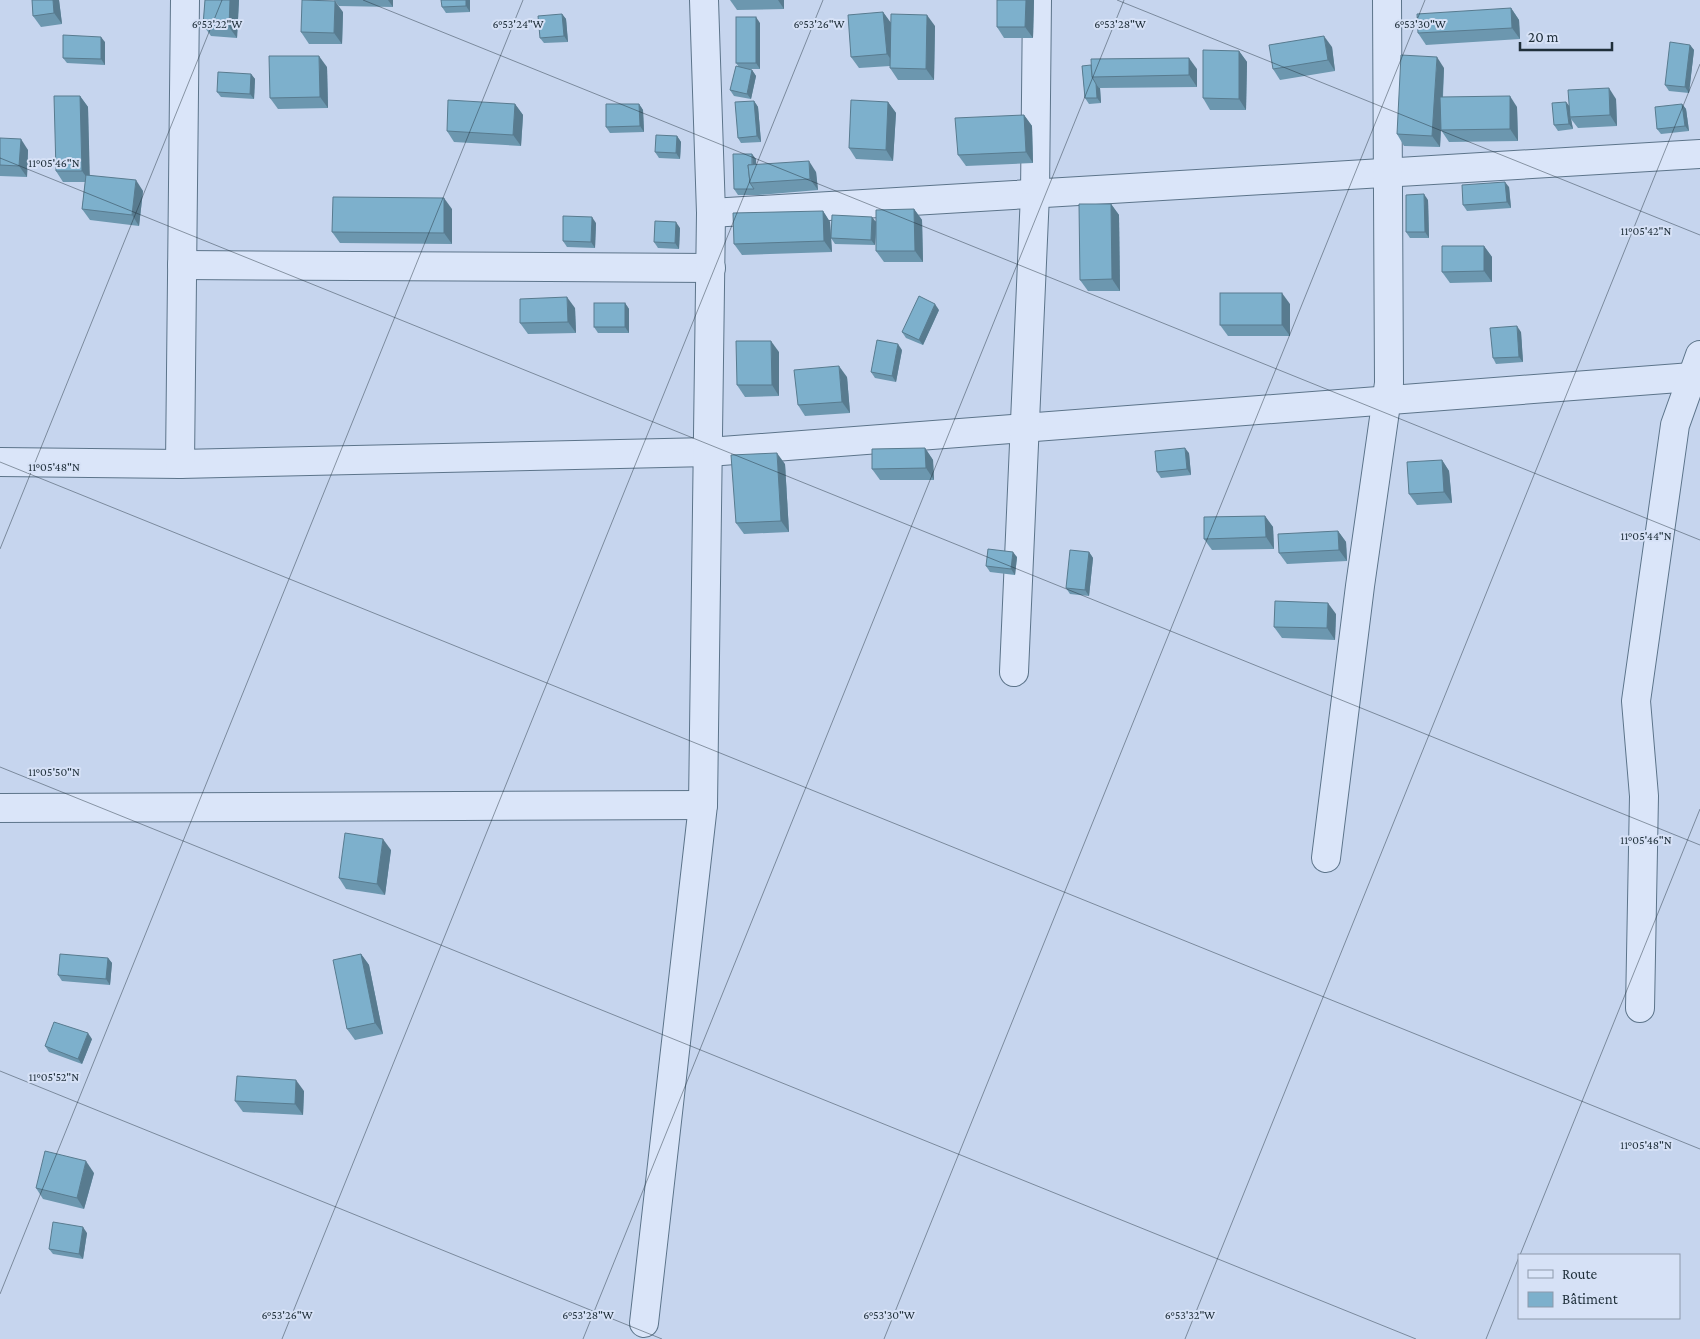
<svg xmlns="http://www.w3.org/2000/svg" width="1700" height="1339" viewBox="0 0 1700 1339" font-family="'Crimson Pro',serif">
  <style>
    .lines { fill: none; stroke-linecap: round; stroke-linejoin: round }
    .minor-casing { stroke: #5c748a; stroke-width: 30 }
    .minor { stroke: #dae5f9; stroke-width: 28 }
    .wall { fill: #6c97af }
    .shaded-wall { fill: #587b8f }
    .building { fill: #7db0cc; stroke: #587b8f }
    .ticks { fill: none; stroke: #1f2f3a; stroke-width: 1; stroke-opacity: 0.45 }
    .ticks-label { font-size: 12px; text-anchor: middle; fill: #1f2f3a; stroke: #d6e1f6; stroke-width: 4; stroke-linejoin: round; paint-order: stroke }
  </style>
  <rect width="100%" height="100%" fill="#c6d5ee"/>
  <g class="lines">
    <g class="minor-casing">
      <g id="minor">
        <path d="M711,213L1700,154"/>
        <path d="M182,265L711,268"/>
        <path d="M0,462L180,464L709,452L1692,377"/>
        <path d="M180,464L185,0"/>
        <path d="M1014,672L1035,194L1037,0"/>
        <path d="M0,808L703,805"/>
        <path d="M1326,858L1360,586L1389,383L1387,0"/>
        <path d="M1640,1008L1644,796L1636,701L1675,425L1700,355"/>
        <path d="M644,1323L703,805L711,213L704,0"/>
      </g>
    </g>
    <use href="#minor" class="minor"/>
  </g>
  <g class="wall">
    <path d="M32,0H59L62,24L41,27L33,16Z"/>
    <path d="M205,0H239L237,38L211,36L203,25Z"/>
    <path d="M334,0H393V7L339,6Z"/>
    <path d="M470,0V12L446,13L442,7Z"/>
    <path d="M730,0H784V9L737,10Z"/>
    <path d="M997,0H1034L1033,38H1004L997,27Z"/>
    <path d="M1511,8L1519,20L1520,39L1426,45L1418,33Z"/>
    <path d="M343,12L342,44H309L301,32Z"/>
    <path d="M883,12L890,22L935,26L934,80H898L890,68V66L859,68L851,57Z"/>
    <path d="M562,14L566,19L568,42L544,43L540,38Z"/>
    <path d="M760,23V69H747L752,70L756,76L751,99L734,96L730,90L739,67L736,63Z"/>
    <path d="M105,42V65L67,63L63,58Z"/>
    <path d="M1690,45L1694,50L1689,93L1669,91L1665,85Z"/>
    <path d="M1332,47L1335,71L1280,80L1273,69Z"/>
    <path d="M1239,51L1247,62L1246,110H1210L1203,98Z"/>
    <path d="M1082,66L1197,69V87L1100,88L1101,103L1089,104L1085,98Z"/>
    <path d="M327,67L328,108L278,109L270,98Z"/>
    <path d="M1444,68L1443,97L1517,107L1518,141L1449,142L1441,130V129L1440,147L1404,146L1397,134Z"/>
    <path d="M251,74L255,79L254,99L221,97L217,92Z"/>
    <path d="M80,96L88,107L89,175L143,191L139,226L90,220L82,209L85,182H63L56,171Z"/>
    <path d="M1616,99L1617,126L1578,128L1571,119L1573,129L1558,131L1554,125L1566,102L1569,106Z"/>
    <path d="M754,101L758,107L761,142L741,143L738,138Z"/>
    <path d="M888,102L896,113L893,161L856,159L849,148Z"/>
    <path d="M515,104L523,115L521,146L454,142L447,131Z"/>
    <path d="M639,104L643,110L644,132L610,133L606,127Z"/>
    <path d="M1682,104L1686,109L1689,131L1661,134L1657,129Z"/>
    <path d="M1024,115L1032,126L1033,163L966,166L958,155Z"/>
    <path d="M677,136L681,142L680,159L659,158L655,152Z"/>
    <path d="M0,138L28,150L27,177L0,176Z"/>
    <path d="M756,159V165L816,172L818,190L758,195H738L734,189Z"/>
    <path d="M1509,187L1511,208L1467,211L1463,205Z"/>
    <path d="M1428,200L1429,238H1410L1406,232Z"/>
    <path d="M1111,204L1119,215L1120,291H1088L1080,280Z"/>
    <path d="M452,209V244L340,243L332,232Z"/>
    <path d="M914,209L922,220L923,262H884L876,251V234L875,245L835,244L831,238L876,221Z"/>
    <path d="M823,211L830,222L832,252L742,255L734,244Z"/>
    <path d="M596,223L595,248L567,247L563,241Z"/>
    <path d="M680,228L679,249L658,248L654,242Z"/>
    <path d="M1484,246L1492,257V282L1450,283L1442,272Z"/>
    <path d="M625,303L629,309V333H598L594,327Z"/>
    <path d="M1290,304V336H1228L1220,325Z"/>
    <path d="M575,308L576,333L528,334L520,323Z"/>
    <path d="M939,310L923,345L906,338L902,332Z"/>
    <path d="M1521,332L1523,362L1496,364L1493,358Z"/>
    <path d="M902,350L896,382L875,378L871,372Z"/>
    <path d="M779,352V396L745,397L737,385Z"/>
    <path d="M847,377L850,413L805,416L798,405Z"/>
    <path d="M925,448L933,460L934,480H880L872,469Z"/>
    <path d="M1189,453L1191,475L1161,478L1157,472Z"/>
    <path d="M1442,460L1449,471L1452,503L1417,505L1409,494Z"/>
    <path d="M785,464L789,532L744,534L736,523Z"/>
    <path d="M1265,516L1273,527L1274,549L1212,550L1204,539Z"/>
    <path d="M1338,531L1346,542L1347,561L1287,564L1279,553Z"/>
    <path d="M1089,552L1093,558L1089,596L1070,594L1066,588Z"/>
    <path d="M1017,557L1015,575L990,572L986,566Z"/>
    <path d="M1336,614L1335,640L1282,638L1274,627Z"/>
    <path d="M391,850L385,895L346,889L339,878Z"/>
    <path d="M361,954L369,965L383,1034L355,1040L347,1029Z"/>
    <path d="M108,958L112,963L110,985L62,981L58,975Z"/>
    <path d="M92,1039L82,1064L49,1052L45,1046Z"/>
    <path d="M304,1091L303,1115L243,1112L235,1101Z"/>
    <path d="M94,1173L84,1209L43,1199L36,1188Z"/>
    <path d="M87,1233L83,1259L53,1254L49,1249Z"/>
  </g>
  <g class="shaded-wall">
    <path d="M53,0H59L62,24L54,13Z"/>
    <path d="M230,0H239L237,38L229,27Z"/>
    <path d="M388,0H393V7Z"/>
    <path d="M466,0H470V12L466,6Z"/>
    <path d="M778,0H784V9Z"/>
    <path d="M1026,0H1034L1033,38L1025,27Z"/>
    <path d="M335,1L343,12L342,44L334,33Z"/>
    <path d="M1511,8L1519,20L1520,39L1512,28Z"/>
    <path d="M883,12L891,23L895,65L887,54Z"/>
    <path d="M562,14L566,19L568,42L564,36Z"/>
    <path d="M927,15L935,26L934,80L926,69Z"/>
    <path d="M756,17L760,23V69L756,63Z"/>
    <path d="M1324,36L1332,47L1335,71L1328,60Z"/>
    <path d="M101,37L105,42V65L101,59Z"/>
    <path d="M1690,45L1694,50L1689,93L1685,87Z"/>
    <path d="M1239,51L1247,62L1246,110L1239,99Z"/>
    <path d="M319,56L327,67L328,108L320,97Z"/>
    <path d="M1437,57L1444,68L1440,147L1432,136Z"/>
    <path d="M1189,58L1197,69V87L1189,75Z"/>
    <path d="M752,70L756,76L751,99L747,94Z"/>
    <path d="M251,74L255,79L254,99L250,94Z"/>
    <path d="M1096,84L1099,88H1100L1101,103L1097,98Z"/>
    <path d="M1609,88L1616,99L1617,126L1610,115Z"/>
    <path d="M80,96L88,107L90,182L82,171Z"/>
    <path d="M1510,96L1517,107L1518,141L1510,129Z"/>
    <path d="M754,101L758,107L761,142L757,136Z"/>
    <path d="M888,102L896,113L893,161L886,150Z"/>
    <path d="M1566,102L1570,107V117L1571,119L1573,129L1569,124Z"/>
    <path d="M515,104L523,115L521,146L513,135Z"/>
    <path d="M639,104L643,110L644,132L640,126Z"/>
    <path d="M1682,104L1686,109L1689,131L1685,126Z"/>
    <path d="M1024,115L1032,126L1033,163L1026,152Z"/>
    <path d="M677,136L681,142L680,159L676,153Z"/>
    <path d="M21,139L28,150L27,177L19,166Z"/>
    <path d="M752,154L756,159L757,183H753Z"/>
    <path d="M809,161L816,172L818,190L810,179Z"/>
    <path d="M136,180L143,191L139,226L132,215Z"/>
    <path d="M1505,182L1509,187L1511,208L1507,202Z"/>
    <path d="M1424,194L1428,200L1429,238L1425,232Z"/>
    <path d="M444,198L452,209V244L444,233Z"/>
    <path d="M1111,204L1119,215L1120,291L1112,279Z"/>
    <path d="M914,209L922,220L923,262L915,251Z"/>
    <path d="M823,211L830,222L832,252L824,241Z"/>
    <path d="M592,217L596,223L595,248L591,242Z"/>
    <path d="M872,217L876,222L875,245L871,240Z"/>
    <path d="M676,222L680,228L679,249L675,243Z"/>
    <path d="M1484,246L1492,257V282L1484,271Z"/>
    <path d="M1282,293L1290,304V336L1282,325Z"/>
    <path d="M567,297L575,308L576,333L568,322Z"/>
    <path d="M625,303L629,309V333L625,327Z"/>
    <path d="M935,304L939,310L923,345L919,340Z"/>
    <path d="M1517,326L1521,332L1523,362L1519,357Z"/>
    <path d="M771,341L779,352V396L772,385Z"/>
    <path d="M898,344L902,350L896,382L892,376Z"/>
    <path d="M839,366L847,377L850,413L842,402Z"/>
    <path d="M925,448L933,460L934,480L926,468Z"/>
    <path d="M1185,448L1189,453L1191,475L1187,469Z"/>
    <path d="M777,453L785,464L789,532L781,521Z"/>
    <path d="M1442,460L1449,471L1452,503L1444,492Z"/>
    <path d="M1265,516L1273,527L1274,549L1266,537Z"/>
    <path d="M1338,531L1346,542L1347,561L1339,550Z"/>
    <path d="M1013,552L1017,557L1015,575L1011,569Z"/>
    <path d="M1089,552L1093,558L1089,596L1085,590Z"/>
    <path d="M1328,603L1336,614L1335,640L1327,628Z"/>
    <path d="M383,839L391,850L385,895L377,884Z"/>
    <path d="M361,954L369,965L383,1034L375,1023Z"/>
    <path d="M108,958L112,963L110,985L106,979Z"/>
    <path d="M88,1033L92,1039L82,1064L78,1059Z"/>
    <path d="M296,1080L304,1091L303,1115L295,1104Z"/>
    <path d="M86,1161L94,1173L84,1209L77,1198Z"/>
    <path d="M83,1227L87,1233L83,1259L79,1254Z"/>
  </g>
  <g class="building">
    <path d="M32,0H53L54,13L33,16Z"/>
    <path d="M205,0H230L229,27L203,25Z"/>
    <path d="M302,0L335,1L334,33L301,32Z"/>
    <path d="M441,0H466V6L442,7Z"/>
    <path d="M997,0H1026L1025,27H997Z"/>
    <path d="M1511,8L1512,28L1418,33L1417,14Z"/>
    <path d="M883,12L887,54L851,57L848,15Z"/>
    <path d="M562,14L564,36L540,38L538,16Z"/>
    <path d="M891,14L927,15L926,69L890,68Z"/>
    <rect x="736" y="17" width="20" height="46"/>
    <path d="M63,35L101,37V59L63,58Z"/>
    <path d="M1324,36L1328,60L1273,69L1269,45Z"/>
    <path d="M1670,42L1690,45L1685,87L1665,85Z"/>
    <path d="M1203,50L1239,51V99L1203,98Z"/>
    <path d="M1401,55L1437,57L1432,136L1397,134Z"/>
    <path d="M269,56H319L320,97L270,98Z"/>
    <path d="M1189,58V75L1092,77L1091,59Z"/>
    <path d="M1091,65L1092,77L1096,84L1097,98H1085L1082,66Z"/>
    <path d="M736,66L752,70L747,94L730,90Z"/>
    <path d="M218,72L251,74L250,94L217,92Z"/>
    <path d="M1609,88L1610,115L1570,117L1568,90Z"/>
    <path d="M54,96H80L82,171H56Z"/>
    <path d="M1510,96V129L1441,130L1440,97Z"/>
    <path d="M448,100L515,104L513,135L447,131Z"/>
    <path d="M851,100L888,102L886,150L849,148Z"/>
    <path d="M754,101L757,136L738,138L735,102Z"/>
    <path d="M1566,102L1569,124L1554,125L1552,103Z"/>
    <path d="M606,104H639L640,126L606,127Z"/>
    <path d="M1682,104L1685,126L1657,129L1655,107Z"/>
    <path d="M1024,115L1026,152L958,155L955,118Z"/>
    <path d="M656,135L677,136L676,153L655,152Z"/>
    <path d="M0,138L21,139L19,166L0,165Z"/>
    <path d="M733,154H752V165H748L750,183L754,189H734Z"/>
    <path d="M809,161L810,179L750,183L748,165Z"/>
    <path d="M86,175L136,180L132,215L82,209Z"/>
    <path d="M1505,182L1507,202L1463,205L1462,185Z"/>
    <path d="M1424,194L1425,232H1406V195Z"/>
    <path d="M333,197L444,198V233L332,232Z"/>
    <path d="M1079,204H1111L1112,279L1080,280Z"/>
    <path d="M914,209L915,251H876V210Z"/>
    <path d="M823,211L824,241L734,244L733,213Z"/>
    <path d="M832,215L872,217L871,240L831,238Z"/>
    <path d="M563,216L592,217L591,242L563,241Z"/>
    <path d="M655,221L676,222L675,243L654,242Z"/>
    <path d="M1442,246H1484V271L1442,272Z"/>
    <rect x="1220" y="293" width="62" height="32"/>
    <path d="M919,296L935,304L919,340L902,332Z"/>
    <path d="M567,297L568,322L520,323V299Z"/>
    <rect x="594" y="303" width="31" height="24"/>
    <path d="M1517,326L1519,357L1493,358L1490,328Z"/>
    <path d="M877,340L898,344L892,376L871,372Z"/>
    <path d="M736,341H771L772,385H737Z"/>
    <path d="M839,366L842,402L798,405L794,370Z"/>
    <path d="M925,448L926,468L872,469V449Z"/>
    <path d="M1185,448L1187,469L1157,472L1155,451Z"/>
    <path d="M777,453L781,521L736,523L731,455Z"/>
    <path d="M1442,460L1444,492L1409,494L1407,462Z"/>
    <path d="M1265,516L1266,537L1204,539V517Z"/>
    <path d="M1338,531L1339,550L1279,553L1278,534Z"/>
    <path d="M988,549L1013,552L1011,569L986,566Z"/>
    <path d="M1070,550L1089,552L1085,590L1066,588Z"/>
    <path d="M1275,601L1328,603L1327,628L1274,627Z"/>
    <path d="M345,833L383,839L377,884L339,878Z"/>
    <path d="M60,954L108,958L106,979L58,975Z"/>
    <path d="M361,954L375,1023L347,1029L333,960Z"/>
    <path d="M54,1022L88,1033L78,1059L45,1046Z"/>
    <path d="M237,1076L296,1080L295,1104L235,1101Z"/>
    <path d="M45,1151L86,1161L77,1198L36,1188Z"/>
    <path d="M53,1222L83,1227L79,1254L49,1249Z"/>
  </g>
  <path class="ticks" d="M363,0L1700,540M1117,0L1700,235M0,158L1700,845M0,462L1700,1149M0,549L222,0M0,767L1416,1339M0,1071L662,1339M1520,1255L1700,809M0,1294L523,0M282,1339L823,0M583,1339L1124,0M884,1339L1425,0M1185,1339L1700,64M1486,1339L1519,1257"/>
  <g class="ticks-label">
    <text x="518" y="28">6°53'24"W</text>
    <text x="819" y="28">6°53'26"W</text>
    <text x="1120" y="28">6°53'28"W</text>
    <text x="217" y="28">6°53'22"W</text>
    <text x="1420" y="28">6°53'30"W</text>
    <text x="54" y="167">11°05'46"N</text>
    <text x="1646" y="235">11°05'42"N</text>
    <text x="54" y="471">11°05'48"N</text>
    <text x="1646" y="540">11°05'44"N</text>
    <text x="54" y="776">11°05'50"N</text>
    <text x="1646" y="844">11°05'46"N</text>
    <text x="54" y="1081">11°05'52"N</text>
    <text x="1646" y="1149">11°05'48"N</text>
    <text x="287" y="1319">6°53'26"W</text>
    <text x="588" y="1319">6°53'28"W</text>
    <text x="889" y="1319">6°53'30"W</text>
    <text x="1190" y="1319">6°53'32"W</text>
  </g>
  <rect x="1518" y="1254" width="162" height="65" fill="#d6e1f6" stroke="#8d9aab"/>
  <rect x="1528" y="1270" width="25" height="8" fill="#dae5f9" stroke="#8d9aab"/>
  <text x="1562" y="1279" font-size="15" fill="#1f2f3a">Route</text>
  <rect x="1528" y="1292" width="25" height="15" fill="#7db0cc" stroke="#8d9aab"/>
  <text x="1562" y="1304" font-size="15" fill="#1f2f3a">Bâtiment</text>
  <path d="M1520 42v8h92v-8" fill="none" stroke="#1f2f3a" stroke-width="2.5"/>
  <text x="1528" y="42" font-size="15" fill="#1f2f3a" stroke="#d6e1f6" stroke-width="4" paint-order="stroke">20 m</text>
</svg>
